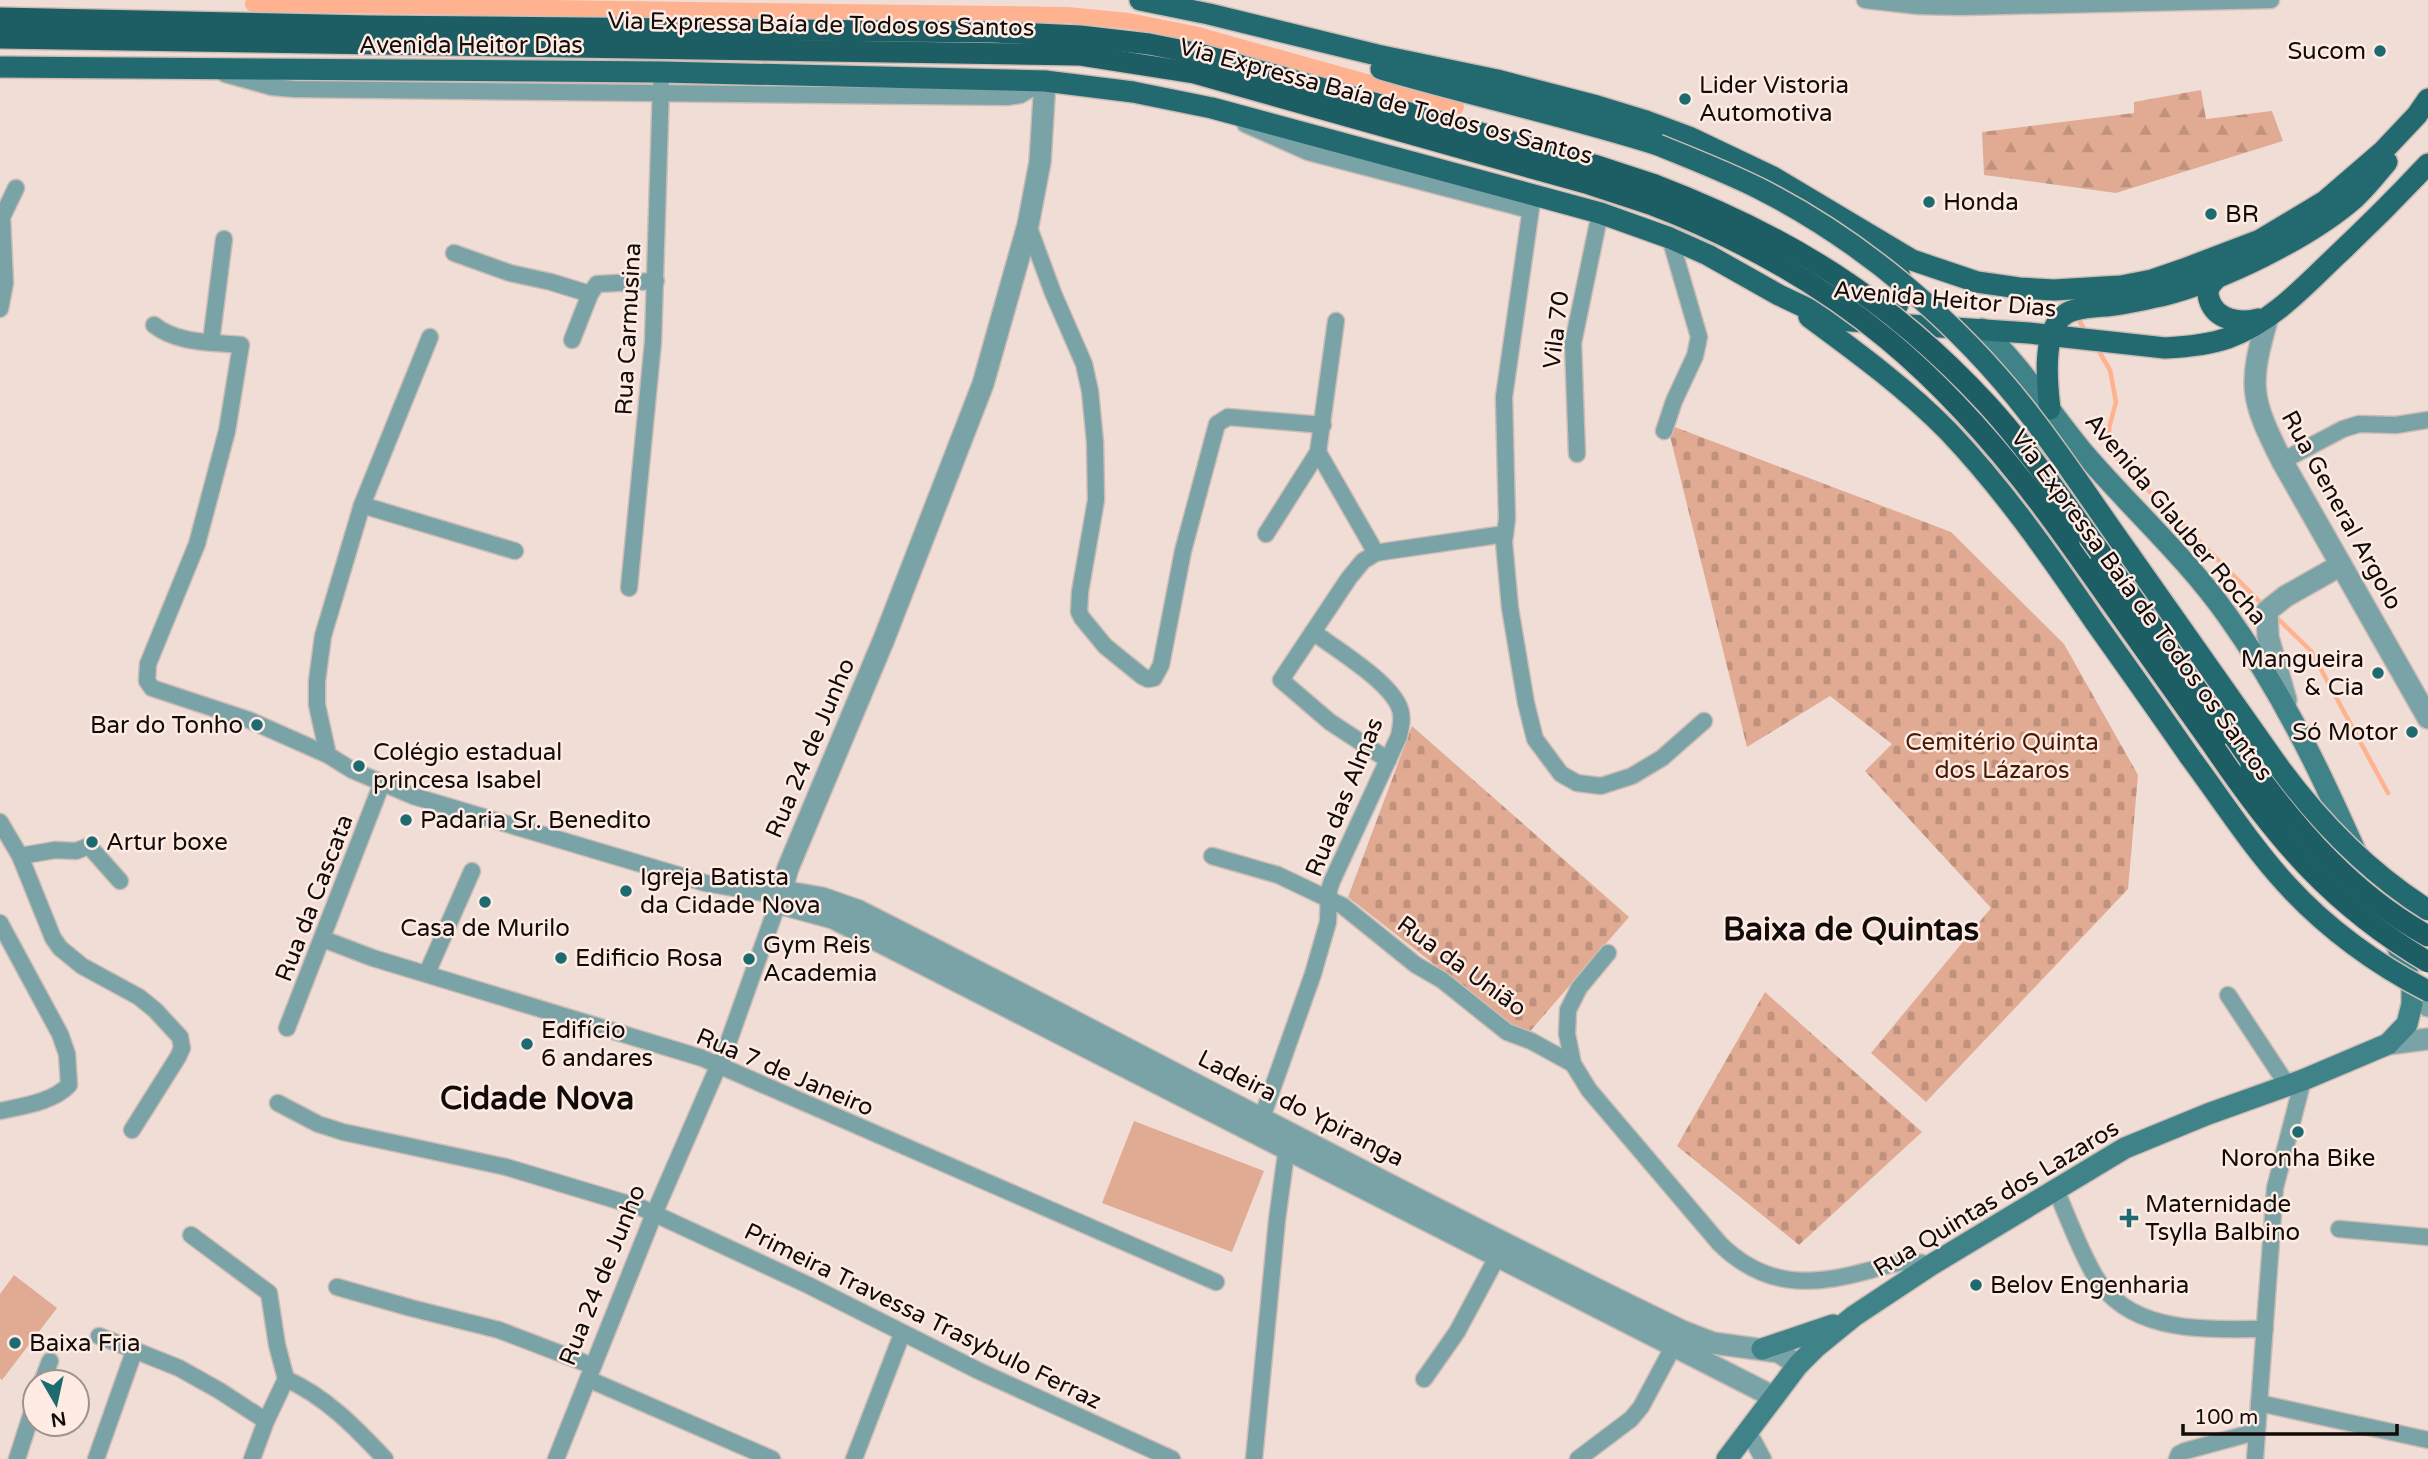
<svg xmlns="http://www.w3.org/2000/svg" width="2428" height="1459" viewBox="0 0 2428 1459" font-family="'Varela Round',sans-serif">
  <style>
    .grass { fill: #e1ab93 }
    .forest { fill: url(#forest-firs) }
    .cemetery { fill: url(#cemetery-stones) }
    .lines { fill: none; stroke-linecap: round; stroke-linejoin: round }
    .stream { stroke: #feb28f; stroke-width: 4.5 }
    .canal { stroke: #feb28f; stroke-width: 16 }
    .minor-casing { stroke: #ccbcb5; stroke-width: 19 }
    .tertiary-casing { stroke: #ccbcb5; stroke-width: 24 }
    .secondary-casing { stroke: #ccbcb5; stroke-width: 24 }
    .primary-casing { stroke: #ccbcb5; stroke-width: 24 }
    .trunk-casing { stroke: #ccbcb5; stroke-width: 24 }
    .minor { stroke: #79a3a7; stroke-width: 16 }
    .tertiary { stroke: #79a3a7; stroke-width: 21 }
    .secondary { stroke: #3f8389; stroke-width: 21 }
    .primary { stroke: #236a70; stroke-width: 21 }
    .trunk { stroke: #1c5e64; stroke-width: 21 }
    .primary-bridge-casing { stroke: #ccbcb5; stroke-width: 24; stroke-linecap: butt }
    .trunk-bridge-casing { stroke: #ccbcb5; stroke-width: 24; stroke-linecap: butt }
    .primary-bridge { stroke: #236a70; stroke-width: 21 }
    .trunk-bridge { stroke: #1c5e64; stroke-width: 21 }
    .poi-dot { fill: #1e6a71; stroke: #feebe3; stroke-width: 2.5 }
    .labels { text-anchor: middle; stroke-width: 5; stroke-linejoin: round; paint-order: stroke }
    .street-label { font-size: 24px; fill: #110b09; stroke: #feebe3 }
    .poi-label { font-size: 24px; fill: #110b09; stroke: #feebe3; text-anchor: start }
    .park-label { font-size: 24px; fill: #471901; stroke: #feebe3 }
    .district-label { font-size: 32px; font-weight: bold; fill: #110b09; stroke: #feebe3 }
  </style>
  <defs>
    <pattern id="forest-firs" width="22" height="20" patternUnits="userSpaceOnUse" patternTransform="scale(1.75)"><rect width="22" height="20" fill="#e1ab93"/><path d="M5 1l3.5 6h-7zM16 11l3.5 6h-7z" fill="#c0927d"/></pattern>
    <pattern id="cemetery-stones" width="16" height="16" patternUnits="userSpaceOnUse" patternTransform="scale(1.75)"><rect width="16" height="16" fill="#e1ab93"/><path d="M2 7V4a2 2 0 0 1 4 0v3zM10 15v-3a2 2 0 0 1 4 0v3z" fill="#c0927d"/></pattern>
  </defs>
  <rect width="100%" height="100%" fill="#f0ded6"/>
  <g class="grass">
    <path d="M1134,1121L1264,1171L1232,1252L1102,1203Z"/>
    <path d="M14,1275L57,1308L2,1380L0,1378V1294Z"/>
  </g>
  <path class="forest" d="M2201,90L2206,119L2272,111L2283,141L2116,193L1984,175L1982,132L2134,113V102Z"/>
  <g class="cemetery">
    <path d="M1667,424L1951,532L2064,644L2138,775L2128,889L1926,1102L1871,1053L1991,908L1865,771L1892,744L1830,696L1747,747Z"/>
    <path d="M1412,726L1629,917L1526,1036L1348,897Z"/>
    <path d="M1765,992L1922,1132L1799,1245L1677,1146Z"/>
  </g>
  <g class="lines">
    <g class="stream">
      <path d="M2080,322L2083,327"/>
      <path d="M2100,353L2110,370L2116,402L2109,428L2110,452L2262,604"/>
      <path d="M2275,616L2311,651L2388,793"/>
    </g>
    <path class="canal" d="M253,4L1067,15L1129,21L1194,34L1456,107"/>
    <g class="minor-casing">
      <g id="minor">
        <path d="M1865,0L1918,6L1961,7L2271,0"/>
        <path d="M225,74L272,87L294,89L1007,97L1020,95L1044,81"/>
        <path d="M1245,124L1308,152L1530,210"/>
        <path d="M1533,194L1504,397L1507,519L1504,542L1510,608L1526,703L1535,739L1561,774L1577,783L1601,786L1632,776L1662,758L1704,721"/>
        <path d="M1028,225L1053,293L1084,364L1090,391L1095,442L1096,500L1080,592L1079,612L1082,618L1105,646L1142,676L1148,679L1154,678L1161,665L1183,551L1217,424L1228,417L1323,425"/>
        <path d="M454,253L510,273L551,282L590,294"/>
        <path d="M0,309L5,283L2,217L16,188"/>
        <path d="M154,325C178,344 212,342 241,345L227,431L197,544L148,664L147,681L152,688L249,720L328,755L352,770L413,796L705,883L764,893L778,903L727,1046L654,1214L556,1459"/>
        <path d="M572,340L590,294L597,284L656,281"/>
        <path d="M211,342L224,239"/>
        <path d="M1664,431L1674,401L1695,356L1699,337L1670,238"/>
        <path d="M1318,452L1376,553"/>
        <path d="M1577,454L1573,343L1600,213"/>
        <path d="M2282,461L2343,429L2359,424L2396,425L2428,420"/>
        <path d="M362,505L515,551"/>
        <path d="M1266,534L1318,452L1336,321"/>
        <path d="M629,588L653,342L661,85"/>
        <path d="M328,755L317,705V681L323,636L362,505L430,337"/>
        <path d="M1388,760L1330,722L1281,680L1349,578L1363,561L1376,553L1388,551L1505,534"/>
        <path d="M0,822L20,856L53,938L60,948L82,966L139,997L155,1010L180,1037L182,1048L178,1057L132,1130"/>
        <path d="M20,856L55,850L76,851L89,846L120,881"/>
        <path d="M1212,856L1278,875L1343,906L1416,965L1442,980L1507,1032L1531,1041L1573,1064"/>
        <path d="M0,923L60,1034L67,1054L69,1085C53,1102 23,1106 0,1111"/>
        <path d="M323,939L373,958L702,1058L1216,1282"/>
        <path d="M1608,953L1579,988L1568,1010L1567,1034L1573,1064L1589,1090L1720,1244C1764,1287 1810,1287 1867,1271C1889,1265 1908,1258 1931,1265"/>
        <path d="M427,973L472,871"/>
        <path d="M2228,995L2288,1086"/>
        <path d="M287,1028L382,783"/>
        <path d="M278,1103L318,1124L343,1132L506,1167L642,1208L808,1285L979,1371L1172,1459"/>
        <path d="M1258,1129L1313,974L1328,922L1329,890L1332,881L1399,736C1401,727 1403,718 1400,709C1391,682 1336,649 1313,632"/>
        <path d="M2055,1188C2068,1217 2079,1249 2095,1276C2130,1335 2207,1329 2265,1329"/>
        <path d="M2339,1229L2428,1237"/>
        <path d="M191,1235L269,1293L277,1345L286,1379"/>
        <path d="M337,1287L411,1308L499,1330L593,1366"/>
        <path d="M99,1336L179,1368L220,1391L266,1421"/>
        <path d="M286,1379C325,1396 356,1428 385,1459"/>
        <path d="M588,1379L772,1459"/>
        <path d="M1424,1379L1457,1332L1502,1248"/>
        <path d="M42,1382L50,1361"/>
        <path d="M2259,1403L2428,1440"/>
        <path d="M1748,1431L1763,1459"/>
        <path d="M17,1459L35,1403"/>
        <path d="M96,1459L135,1349"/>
        <path d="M252,1459L266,1421L286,1379"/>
        <path d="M854,1459L902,1334"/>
        <path d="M1254,1459L1277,1220L1288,1139"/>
        <path d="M1578,1459L1631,1419L1641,1407L1679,1336"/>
        <path d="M2177,1459L2179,1454L2185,1451L2255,1432"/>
        <path d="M2255,1459L2275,1188L2303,1080"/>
      </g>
    </g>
    <g class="tertiary-casing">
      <g id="tertiary">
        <path d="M1045,81L1040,162L1028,225L983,384L884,639L788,868L778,903L833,918L1774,1397"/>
        <path d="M2268,317C2248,385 2250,398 2282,461L2428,718"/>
        <path d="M2286,700L2268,637L2267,611L2286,596L2341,565"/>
        <path d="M793,893L822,898L859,911C1134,1050 1405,1197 1682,1331L1713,1343L1779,1352L1798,1365"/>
        <path d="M2412,987L2428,1006"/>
        <path d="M2388,1044L2428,1039"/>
      </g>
    </g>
    <g class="secondary-casing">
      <g id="secondary">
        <path d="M1762,1349L1833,1325"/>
        <path d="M1727,1459L1798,1365L1816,1347L1854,1316L1931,1265L2125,1148L2208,1114L2303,1080L2388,1044L2407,1024L2412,1004V987L2401,955C2349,837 2303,721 2227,615C2185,556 2130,507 2083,452C2049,411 2021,366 1982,329"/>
      </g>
    </g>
    <g class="primary-casing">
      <g id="primary">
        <path d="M1140,0L1209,14L1377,55L1497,80L1597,106L1646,121L1689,137L1773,177L1912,260L1977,282L2019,288L2054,290L2121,286L2152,280L2184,269L2260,240L2325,201L2383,151L2417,115L2428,99"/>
        <path d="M0,67L662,72L1045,81L1133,92L1212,108L1600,213L1670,238L1708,255L1779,295L1819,314L1836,320L2029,333L2165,348C2185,347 2208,345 2228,338C2270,323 2302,289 2334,258C2366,228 2398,196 2428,164"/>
        <path d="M1381,69C1473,96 1566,116 1658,145"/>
        <path d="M2221,274C2217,278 2211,283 2209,288C2207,293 2208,294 2209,299C2215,320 2240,324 2258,319"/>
        <path d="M1809,317C1858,353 1907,389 1949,432C2004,490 2050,556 2095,622C2127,667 2159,712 2190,757"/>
        <path d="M1882,324C1900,308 1907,292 1897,268"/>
        <path d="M2050,409C2047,384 2041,328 2067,313C2080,306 2100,307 2114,305C2130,303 2146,299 2161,296C2221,281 2308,239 2355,198C2367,187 2377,174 2387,162"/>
        <path d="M2129,554L2279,767"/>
      </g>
    </g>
    <g class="trunk-casing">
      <g id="trunk">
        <path d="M0,18L370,26L994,32L1080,36L1149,44L1200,54L1594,165L1655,185"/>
        <path d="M0,38L1079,55L1194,73L1589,184L1650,204"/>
        <path d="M2069,543L2216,750"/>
        <path d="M2100,552L2251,766"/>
      </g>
    </g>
    <use href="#minor" class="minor"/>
    <use href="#tertiary" class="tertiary"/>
    <use href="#secondary" class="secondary"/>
    <use href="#primary" class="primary"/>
    <use href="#trunk" class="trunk"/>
    <g class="primary-bridge-casing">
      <g id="primary-bridge">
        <path d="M1658,145C1692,159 1726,172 1760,189C1864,242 1959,323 2030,415C2065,460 2096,508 2129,554"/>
        <path d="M2190,757C2222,800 2251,846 2287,885C2326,928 2377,965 2428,991"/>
        <path d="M2279,767C2321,824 2368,872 2428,910"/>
      </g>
    </g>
    <g class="trunk-bridge-casing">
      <g id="trunk-bridge">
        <path d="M1655,185C1788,236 1889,298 1987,404C2029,450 2063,501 2100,552"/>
        <path d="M1650,204C1839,276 1953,379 2069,543"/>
        <path d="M2216,750C2277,840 2333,906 2428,962"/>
        <path d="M2251,766C2300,833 2354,895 2428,936"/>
      </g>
    </g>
    <use href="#primary-bridge" class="primary-bridge"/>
    <use href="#trunk-bridge" class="trunk-bridge"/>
  </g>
  <g class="poi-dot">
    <circle cx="2380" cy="51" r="7"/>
    <circle cx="1685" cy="99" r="7"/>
    <circle cx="1929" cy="202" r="7"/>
    <circle cx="2211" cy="214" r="7"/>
    <circle cx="2378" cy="673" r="7"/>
    <circle cx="257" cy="725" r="7"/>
    <circle cx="2412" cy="732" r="7"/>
    <circle cx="359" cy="766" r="7"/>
    <circle cx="406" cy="820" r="7"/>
    <circle cx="92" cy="842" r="7"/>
    <circle cx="626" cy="891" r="7"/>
    <circle cx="485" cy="902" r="7"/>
    <circle cx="561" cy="958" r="7"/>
    <circle cx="749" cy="959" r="7"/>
    <circle cx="527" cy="1044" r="7"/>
    <circle cx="2298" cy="1132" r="7"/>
    <path d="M2125.5 1207.5h7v7h7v7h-7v7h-7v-7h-7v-7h7z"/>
    <circle cx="1976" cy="1285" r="7"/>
    <circle cx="15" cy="1343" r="7"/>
  </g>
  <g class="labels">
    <g class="street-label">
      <text transform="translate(821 24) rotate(1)" y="8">Via Expressa Baía de Todos os Santos</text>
      <text x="471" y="53">Avenida Heitor Dias</text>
      <text transform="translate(1386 101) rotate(15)" y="8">Via Expressa Baía de Todos os Santos</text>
      <text transform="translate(1945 299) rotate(5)" y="8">Avenida Heitor Dias</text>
      <text transform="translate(628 329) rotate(-87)" y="8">Rua Carmusina</text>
      <text transform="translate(1556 330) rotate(-83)" y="8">Vila 70</text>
      <text transform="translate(2342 510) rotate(61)" y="8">Rua General Argolo</text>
      <text transform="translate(2176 519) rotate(50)" y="8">Avenida Glauber Rocha</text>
      <text transform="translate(2142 605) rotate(54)" y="8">Via Expressa Baía de Todos os Santos</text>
      <text transform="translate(810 748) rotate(-67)" y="8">Rua 24 de Junho</text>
      <text transform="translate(1344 797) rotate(-68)" y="8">Rua das Almas</text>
      <text transform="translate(314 898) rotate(-69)" y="8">Rua da Cascata</text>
      <text transform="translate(1462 966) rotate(36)" y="8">Rua da União</text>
      <text transform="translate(785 1072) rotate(23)" y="8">Rua 7 de Janeiro</text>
      <text transform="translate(1301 1108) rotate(27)" y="8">Ladeira do Ypiranga</text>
      <text transform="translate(1996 1198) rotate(-31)" y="8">Rua Quintas dos Lazaros</text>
      <text transform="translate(602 1275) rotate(-68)" y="8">Rua 24 de Junho</text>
      <text transform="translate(923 1316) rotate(26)" y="8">Primeira Travessa Trasybulo Ferraz</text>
    </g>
    <g class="poi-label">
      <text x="2366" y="59" text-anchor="end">Sucom</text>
      <text x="1699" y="93">Lider Vistoria<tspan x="1699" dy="28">Automotiva</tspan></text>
      <text x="1943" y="210">Honda</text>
      <text x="2225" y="222">BR</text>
      <text x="2364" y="667" text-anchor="end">Mangueira<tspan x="2364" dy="28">&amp; Cia</tspan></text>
      <text x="243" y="733" text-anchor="end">Bar do Tonho</text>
      <text x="2398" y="740" text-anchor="end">Só Motor</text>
      <text x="373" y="760">Colégio estadual<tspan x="373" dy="28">princesa Isabel</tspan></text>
      <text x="420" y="828">Padaria Sr. Benedito</text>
      <text x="106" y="850">Artur boxe</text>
      <text x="640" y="885">Igreja Batista<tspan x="640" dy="28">da Cidade Nova</tspan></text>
      <text x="485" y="936" text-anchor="middle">Casa de Murilo</text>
      <text x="763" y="953">Gym Reis<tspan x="763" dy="28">Academia</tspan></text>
      <text x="575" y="966">Edificio Rosa</text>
      <text x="541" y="1038">Edifício<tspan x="541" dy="28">6 andares</tspan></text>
      <text x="2298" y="1166" text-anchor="middle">Noronha Bike</text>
      <text x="2145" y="1212">Maternidade<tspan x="2145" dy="28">Tsylla Balbino</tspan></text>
      <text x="1990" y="1293">Belov Engenharia</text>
      <text x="29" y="1351">Baixa Fria</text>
    </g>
    <g class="park-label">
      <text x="2002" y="750">Cemitério Quinta<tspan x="2002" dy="28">dos Lázaros</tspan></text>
    </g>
    <g class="district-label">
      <text x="1851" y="940">Baixa de Quintas</text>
      <text x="537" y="1109">Cidade Nova</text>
    </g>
  </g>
  <g transform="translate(56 1403) rotate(171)"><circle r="33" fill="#feebe3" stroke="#9f918c" stroke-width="2"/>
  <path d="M0-5L12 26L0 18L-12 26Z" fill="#1e6a71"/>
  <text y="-10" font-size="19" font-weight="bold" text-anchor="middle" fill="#110b09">N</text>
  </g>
  <path d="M2183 1424v10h214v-10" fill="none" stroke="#110b09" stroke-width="3.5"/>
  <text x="2194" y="1424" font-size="21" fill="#110b09" stroke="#feebe3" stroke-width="5" paint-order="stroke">100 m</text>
</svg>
